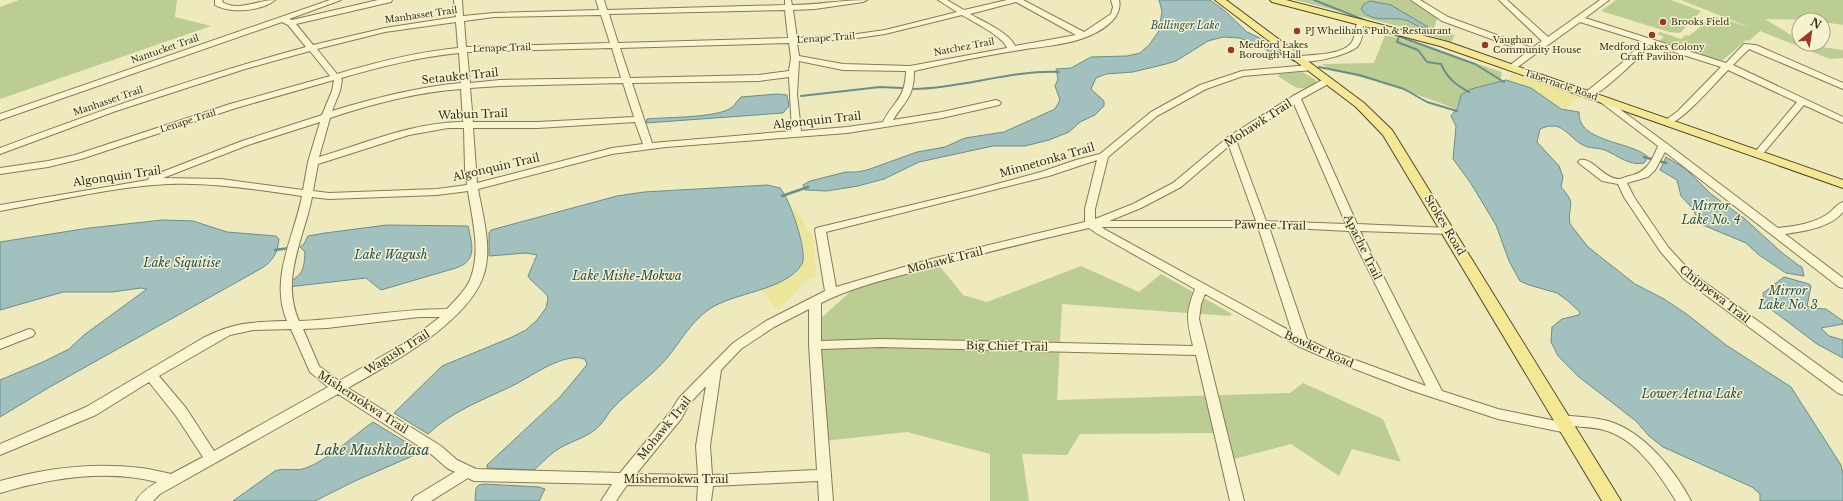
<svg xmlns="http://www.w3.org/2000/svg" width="1843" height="501" viewBox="0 0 1843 501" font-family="'Libre Baskerville',serif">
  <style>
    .green { fill: #bbcd92 }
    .sand { fill: #ece59a }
    .water { fill: #a2c0bd; stroke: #698e8b }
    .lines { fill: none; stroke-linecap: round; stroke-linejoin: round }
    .stream-far1 { stroke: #698e8b; stroke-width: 2 }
    .stream { stroke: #698e8b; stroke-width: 2.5 }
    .minor-casing { stroke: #877956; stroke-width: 2 }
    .major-casing { stroke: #55462b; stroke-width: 2 }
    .minor { fill: #faf5d1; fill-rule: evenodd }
    .major { fill: #f4e894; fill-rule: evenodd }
    .poi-dot { fill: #983925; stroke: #f6f2ce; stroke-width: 1.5 }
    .labels { text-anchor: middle; stroke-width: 3; stroke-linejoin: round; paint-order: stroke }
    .far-street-label { font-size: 9px; fill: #362d1b; stroke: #f6f2ce }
    .far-poi-label { font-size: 9px; fill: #362d1b; stroke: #f6f2ce; text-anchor: start }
    .far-water-label { font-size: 10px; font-style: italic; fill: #2a5157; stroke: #f6f2ce }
    .street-label { font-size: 11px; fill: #362d1b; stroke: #f6f2ce }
    .water-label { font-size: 12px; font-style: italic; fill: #2a5157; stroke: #f6f2ce }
    .near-water-label { font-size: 14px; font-style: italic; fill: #2a5157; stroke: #f6f2ce }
  </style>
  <rect width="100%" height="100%" fill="#efe9be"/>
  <g class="green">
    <path d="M19,0H177L175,17L211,26L0,99V7Z"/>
    <path d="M1295,0H1409L1415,2L1438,16L1434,28L1455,35L1451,42L1418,31Z"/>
    <path d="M1616,0H1671L1701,11L1680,33L1669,32L1601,11Z"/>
    <path d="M1681,0H1843V25L1823,22V20L1765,19L1799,40V44L1843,50V58L1830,59L1760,31L1749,41L1746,40L1722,61L1659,41L1664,37L1657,34L1660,32L1681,39L1686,35L1689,36L1713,16L1749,27Z"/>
    <path d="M1385,35L1409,41L1502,72L1500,81L1466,91L1456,109L1386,83L1330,70L1322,64L1374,63Z"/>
    <path d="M1302,72L1316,80V84C1297,93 1294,86 1278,76L1280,74Z"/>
    <path d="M938,264L963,295L987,302L1081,266L1139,292L1161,274L1232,314L1229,316L1062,304L1057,400L1290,393L1303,383L1383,419L1401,462L1352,449L1339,476L1291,444L1230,460L1223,433L1080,434L1067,455L1022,454L1029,501H990V454L907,432L824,441L819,320L862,281Z"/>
  </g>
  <g class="sand">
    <path d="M1513,72L1582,95L1565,109L1507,79Z"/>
    <path d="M795,208L814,239L816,276L807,280L777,311L761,288C770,285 780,283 788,279C816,264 799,234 793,211Z"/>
  </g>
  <g class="water">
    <path d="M1159,0H1210L1225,11L1247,32L1258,37L1273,49L1283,54L1282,55L1268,51L1259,45L1239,38L1223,37L1208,41L1176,61L1166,64L1133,72L1106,74L1096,78L1091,89L1104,101V106L1095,115L1080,122L1069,132L1049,140L1025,146H993L919,162L884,179L858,186L827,191L805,190L803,185L810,181L846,172H857L867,170L917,152L945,147L965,138L1004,132L1055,109L1060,100L1055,86L1058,79L1056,69L1071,68L1091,57L1127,56L1140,53L1149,45L1159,31L1162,11Z"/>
    <path d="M1370,1L1391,5L1428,27C1420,30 1413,22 1405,20C1391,16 1371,24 1361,9L1364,4Z"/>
    <path d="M1506,80L1531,88L1561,109L1579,112C1577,142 1629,141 1647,156V159L1644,163C1630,166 1618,156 1607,151C1599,147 1590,149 1583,145C1566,136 1563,119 1540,129L1537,142L1559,166L1563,177L1561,187C1578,206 1567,204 1570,224L1588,247L1635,284L1664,299L1688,315L1726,345L1791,387L1841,465L1843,474V501H1760V494L1752,487L1663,447L1649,436L1636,421L1579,377L1558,356L1551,342L1552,327L1562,319L1579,315L1580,312L1568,301L1557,293L1529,285L1520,281L1509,261L1496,225L1470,182L1453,159L1456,126L1451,116L1458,107L1461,95L1471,89Z"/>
    <path d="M777,94L787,95L789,106L783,113L646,123L647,119C667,117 716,118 731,108C735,106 737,100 741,97Z"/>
    <path d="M1666,157L1686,169L1711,194L1745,219L1780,251L1798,265L1802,267L1804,276L1786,273L1759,255L1746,243L1703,225L1696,217L1694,210L1681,196L1677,180L1660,170Z"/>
    <path d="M767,185L780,188C790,199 808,252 802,264C786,291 733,292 708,310C690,323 681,341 667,358C652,376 630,390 614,407C608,412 606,419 601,424C590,437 573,440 560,448C551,453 542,463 534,470L487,468V465L560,397L586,366L587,363L584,359C565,352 533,375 516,384C486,399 453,410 428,434L394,413L442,366L510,338L526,330L537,320L546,308L548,299L547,295L530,279L528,276L537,255L526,253L489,256V233L491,230L617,196L644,192Z"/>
    <path d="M163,220L193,221L227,232L276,236L279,239C278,252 273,261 262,268L48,388L0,417V380L43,362L69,349L84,335L147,289L141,288L112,292H63L0,310V242L89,228Z"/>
    <path d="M387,225L468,226C472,245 478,260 456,268L381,290L366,278L288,287V283C303,274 304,270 305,252L300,247L304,244L308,236L325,233Z"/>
    <path d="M1784,277L1809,284L1811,286L1807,306L1812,308L1826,309L1843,321V324L1821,328L1829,336L1843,340V358L1817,344L1764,304L1763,293Z"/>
    <path d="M373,422L419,450L417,454L355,481L315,501H233L275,471C285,467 296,472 306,468C328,460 353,436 373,422Z"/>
    <path d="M484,484L539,487L545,489L539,501H475L476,488L479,485Z"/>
  </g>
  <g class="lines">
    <g class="stream-far1">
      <path d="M1314,0L1372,23"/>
      <path d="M1384,31L1475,64L1504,82"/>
      <path d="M1399,36L1397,42L1418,50L1427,62L1441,64C1447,78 1456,85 1469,92"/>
      <path d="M1280,53L1294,61"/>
      <path d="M1319,67L1359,75L1404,89L1427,102L1457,111"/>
      <path d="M914,89C963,88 1010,70 1059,72"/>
      <path d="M801,96L880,87L902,88"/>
    </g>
    <g class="stream">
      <path d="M1644,157L1666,163"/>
      <path d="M782,196L808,187"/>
      <path d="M275,250L290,248"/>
    </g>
    <g class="minor-casing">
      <g id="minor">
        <path d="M215,0H223L222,2C238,12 257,0 275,0C262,11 230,14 215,5Z"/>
        <path d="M330,0H341L289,19L292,20L378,0H392L391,2L296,24L313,45L385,28L456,17L454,0H462L463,16L494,13L599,10L596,0H604L607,10L785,5V0H791L792,5C817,5 842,0 867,0L863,2L815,9L793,10L797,38L857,34L885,30L957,12L938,0H947L964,10L1007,0H1023L1084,32L1111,14L1113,7L1111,0H1119C1123,16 1105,29 1091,35C1070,45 1043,46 1020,50C984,56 949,63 914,71C914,98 906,99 893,120L942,112L996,100L999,101L1001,103L999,105L942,118L847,133L666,147L612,154L478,189C483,217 493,249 483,277C466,324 390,364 348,388L441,446L457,460L476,469L620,473L671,411L679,398L733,343L766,321L825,291L815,230L816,228L978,189L1041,172L1076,160L1100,154L1151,112L1200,85L1242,71L1309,65L1312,66V70L1243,76L1206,89L1157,116L1108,157L1095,209V219L1133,204L1173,183L1228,137L1293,96L1324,79H1330V83L1301,99L1357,224L1449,228L1454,231L1449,234L1360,231L1442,391L1498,409L1556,421L1557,416L1562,415C1577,417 1593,417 1608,421C1643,431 1675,470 1691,501H1676C1659,474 1637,439 1604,430C1594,427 1583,427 1573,426L1572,432L1567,433L1498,419L1410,390L1323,357L1298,346L1205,294L1201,304L1199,319L1244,501H1230L1196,355L881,347L821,349L833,501H819L818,481L713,486L711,501H697L698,486L627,485L616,501H601L612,484L474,481L468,478L431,501H412L414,497L455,472L447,468L431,454L338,394L160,494L153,501H136C140,493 149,487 157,482C106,469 50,478 0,493V481C46,468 93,462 141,468C151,469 161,472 171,474L203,457L176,416L149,382L96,415L0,455V444L86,407L203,338C234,322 253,322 287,321C269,278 294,238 302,196C258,190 213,182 168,184C112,187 55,201 0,211V205L148,180L149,177L242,141L322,115L332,91L334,80L236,108L81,159L48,167L0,174V168L48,161L75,155L230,104L330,76L310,51L245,69L116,111L0,154V148C101,110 202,75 306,47L288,25L282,22L0,120V114ZM1016,2L1076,35L1015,46C1010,33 982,21 970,14ZM785,10L788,38L618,43L609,14ZM601,15L610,43L466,47L464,21L494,17ZM962,15C973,22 1003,36 1007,48L910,66L843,64L799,56L797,43L857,38L885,34ZM456,22L458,48C416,52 377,62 337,74L317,49L385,32ZM789,43L791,58L789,71L759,75L630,78L620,48ZM612,48L621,78L500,80L470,83L467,52ZM459,53L461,83C418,87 374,98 332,111L340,91L342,80L341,78C380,67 418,57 459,53ZM799,61L843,70L906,71C905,100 894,100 883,122L847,127L801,131L797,94ZM789,77L792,131L652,143L632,83L759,81ZM623,83L634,117L537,122H473L470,88L500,86ZM461,89L463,122C414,122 366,143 319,157L330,118C372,104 417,92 461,89ZM1294,104L1346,224L1266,221L1236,140ZM320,122L308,162L303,190L221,179L163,178L248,145ZM635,122L643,144L612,148L477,183L473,128H537ZM448,128H464L465,169L467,185L437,189L329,193L313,191L318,164L409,135ZM1229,146L1256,221H1109L1141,208L1181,187ZM1097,160L1085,209V222L931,259L836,287L826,232L1049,176ZM468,191C472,218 481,250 471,277C467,289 456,299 447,309C397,309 349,319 299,321C280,278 304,239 312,197L329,199L437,195ZM1102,227H1258L1292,332L1104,229ZM1269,227L1349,231L1426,386L1331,351L1307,339ZM1089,228L1096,233L1195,289C1185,314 1187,321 1193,346L881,339L821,341V303C849,289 879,281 910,273C969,256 1029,242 1089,228ZM809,309V345L817,470L712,475L710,446L721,370L741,349L774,327ZM419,317H440L410,340L339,381L319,366L303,329L327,328ZM291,329L310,372L328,387L214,451L186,408L159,376L230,335L253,330ZM706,386L696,446L698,475L636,474L681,419L689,404Z"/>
        <path d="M1411,0H1420L1448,17L1532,48L1542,41L1499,0H1507L1548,37L1600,0H1609L1585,18L1726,63L1744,44L1756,45L1843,83V89L1749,49L1733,65L1843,117V123L1804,105L1761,156H1755L1753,154L1755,152L1797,102L1728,70C1718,80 1678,127 1666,124L1664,122L1666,120L1678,111L1721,67L1649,44C1642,56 1602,94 1589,97L1585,94L1586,92L1628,58L1641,41L1580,22L1512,71L1509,70V66L1527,52L1442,21Z"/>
        <path d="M1358,20H1364L1365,22C1363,30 1363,39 1358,46C1350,55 1302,67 1294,59L1298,56C1312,55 1344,55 1352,42C1356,35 1355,27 1358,20Z"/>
        <path d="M1602,96L1666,143L1778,228C1794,226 1812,224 1826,215C1832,212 1836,204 1843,202V212C1830,228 1804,231 1785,234L1843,278V288L1839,287L1665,152L1655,170L1648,177L1627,183L1634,197L1668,247L1692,273L1843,383V395L1838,393L1684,279L1660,251L1624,197L1618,184L1602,181L1580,164L1578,162L1580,160C1593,157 1604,180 1620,179C1623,178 1626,177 1629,176C1646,173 1652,161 1658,146L1599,101L1598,99L1599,97Z"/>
        <path d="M29,329L33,330L35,333L33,336L0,349V340Z"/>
      </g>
    </g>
    <g class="major-casing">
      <g id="major">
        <path d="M1215,0H1226L1364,103L1392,130L1621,501H1602L1383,135L1356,107Z"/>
        <path d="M1270,0H1286L1448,42L1843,180V188L1440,46L1272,2Z"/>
      </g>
    </g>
    <use href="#minor" class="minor"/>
    <use href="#major" class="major"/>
  </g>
  <g class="poi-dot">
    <circle cx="1663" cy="22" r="4"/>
    <circle cx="1297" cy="31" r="4"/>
    <circle cx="1652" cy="35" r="4"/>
    <circle cx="1485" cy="45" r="4"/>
    <circle cx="1231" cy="50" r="4"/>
  </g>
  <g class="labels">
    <g class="far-street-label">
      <text transform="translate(421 15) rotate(-8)" y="3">Manhasset Trail</text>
      <text transform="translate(826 38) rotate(-4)" y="3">Lenape Trail</text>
      <text transform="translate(964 47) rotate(-11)" y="3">Natchez Trail</text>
      <text transform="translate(502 48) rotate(-2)" y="3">Lenape Trail</text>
      <text transform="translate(165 49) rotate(-19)" y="3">Nantucket Trail</text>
      <text transform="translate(1561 85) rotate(19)" y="3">Tabernacle Road</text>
      <text transform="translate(108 101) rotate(-19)" y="3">Manhasset Trail</text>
      <text transform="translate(188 121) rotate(-18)" y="3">Lenape Trail</text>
    </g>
    <g class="far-poi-label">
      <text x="1671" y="25">Brooks Field</text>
      <text x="1305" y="34">PJ Whelihan's Pub &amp; Restaurant</text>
      <text x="1493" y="43">Vaughan<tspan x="1493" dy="10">Community House</tspan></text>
      <text x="1239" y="48">Medford Lakes<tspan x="1239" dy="10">Borough Hall</tspan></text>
      <text x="1652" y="50" text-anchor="middle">Medford Lakes Colony<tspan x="1652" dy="10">Craft Pavilion</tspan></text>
    </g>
    <g class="far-water-label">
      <text x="1185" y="29">Ballinger Lake</text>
    </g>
    <g class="street-label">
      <text transform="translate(460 76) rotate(-6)" y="4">Setauket Trail</text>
      <text transform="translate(473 114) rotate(-2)" y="4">Wabun Trail</text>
      <text transform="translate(817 120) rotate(-6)" y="4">Algonquin Trail</text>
      <text transform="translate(1258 123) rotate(-33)" y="4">Mohawk Trail</text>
      <text transform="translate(1047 160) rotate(-16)" y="4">Minnetonka Trail</text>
      <text transform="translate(496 167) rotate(-13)" y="4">Algonquin Trail</text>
      <text transform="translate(117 176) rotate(-8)" y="4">Algonquin Trail</text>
      <text transform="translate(1270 225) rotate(1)" y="4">Pawnee Trail</text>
      <text transform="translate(1445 225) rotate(59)" y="4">Stokes Road</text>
      <text transform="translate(1363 247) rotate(64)" y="4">Apache Trail</text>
      <text transform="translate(945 260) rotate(-14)" y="4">Mohawk Trail</text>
      <text transform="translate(1715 294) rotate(38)" y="4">Chippewa Trail</text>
      <text transform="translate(1007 346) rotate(1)" y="4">Big Chief Trail</text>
      <text transform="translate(1319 349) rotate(24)" y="4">Bowker Road</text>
      <text transform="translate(397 352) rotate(-32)" y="4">Wagush Trail</text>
      <text transform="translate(363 402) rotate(33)" y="4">Mishemokwa Trail</text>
      <text transform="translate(664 428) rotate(-51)" y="4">Mohawk Trail</text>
      <text x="676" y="483">Mishemokwa Trail</text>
    </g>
    <g class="water-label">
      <text x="1711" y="210">Mirror<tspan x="1711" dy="14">Lake No. 4</tspan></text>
      <text x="391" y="259">Lake Wagush</text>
      <text x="182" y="267">Lake Siquitise</text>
      <text x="627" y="280">Lake Mishe-Mokwa</text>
      <text x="1788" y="295">Mirror<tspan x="1788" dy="14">Lake No. 3</tspan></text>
      <text x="1692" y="398">Lower Aetna Lake</text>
    </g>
    <g class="near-water-label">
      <text x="372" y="455">Lake Mushkodasa</text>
    </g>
  </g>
  <g transform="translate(1811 32) rotate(30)"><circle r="19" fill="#f6f2ce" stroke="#a9a386"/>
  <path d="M0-3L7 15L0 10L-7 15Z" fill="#983925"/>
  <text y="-6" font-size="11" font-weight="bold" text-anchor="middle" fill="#362d1b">N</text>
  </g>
</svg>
